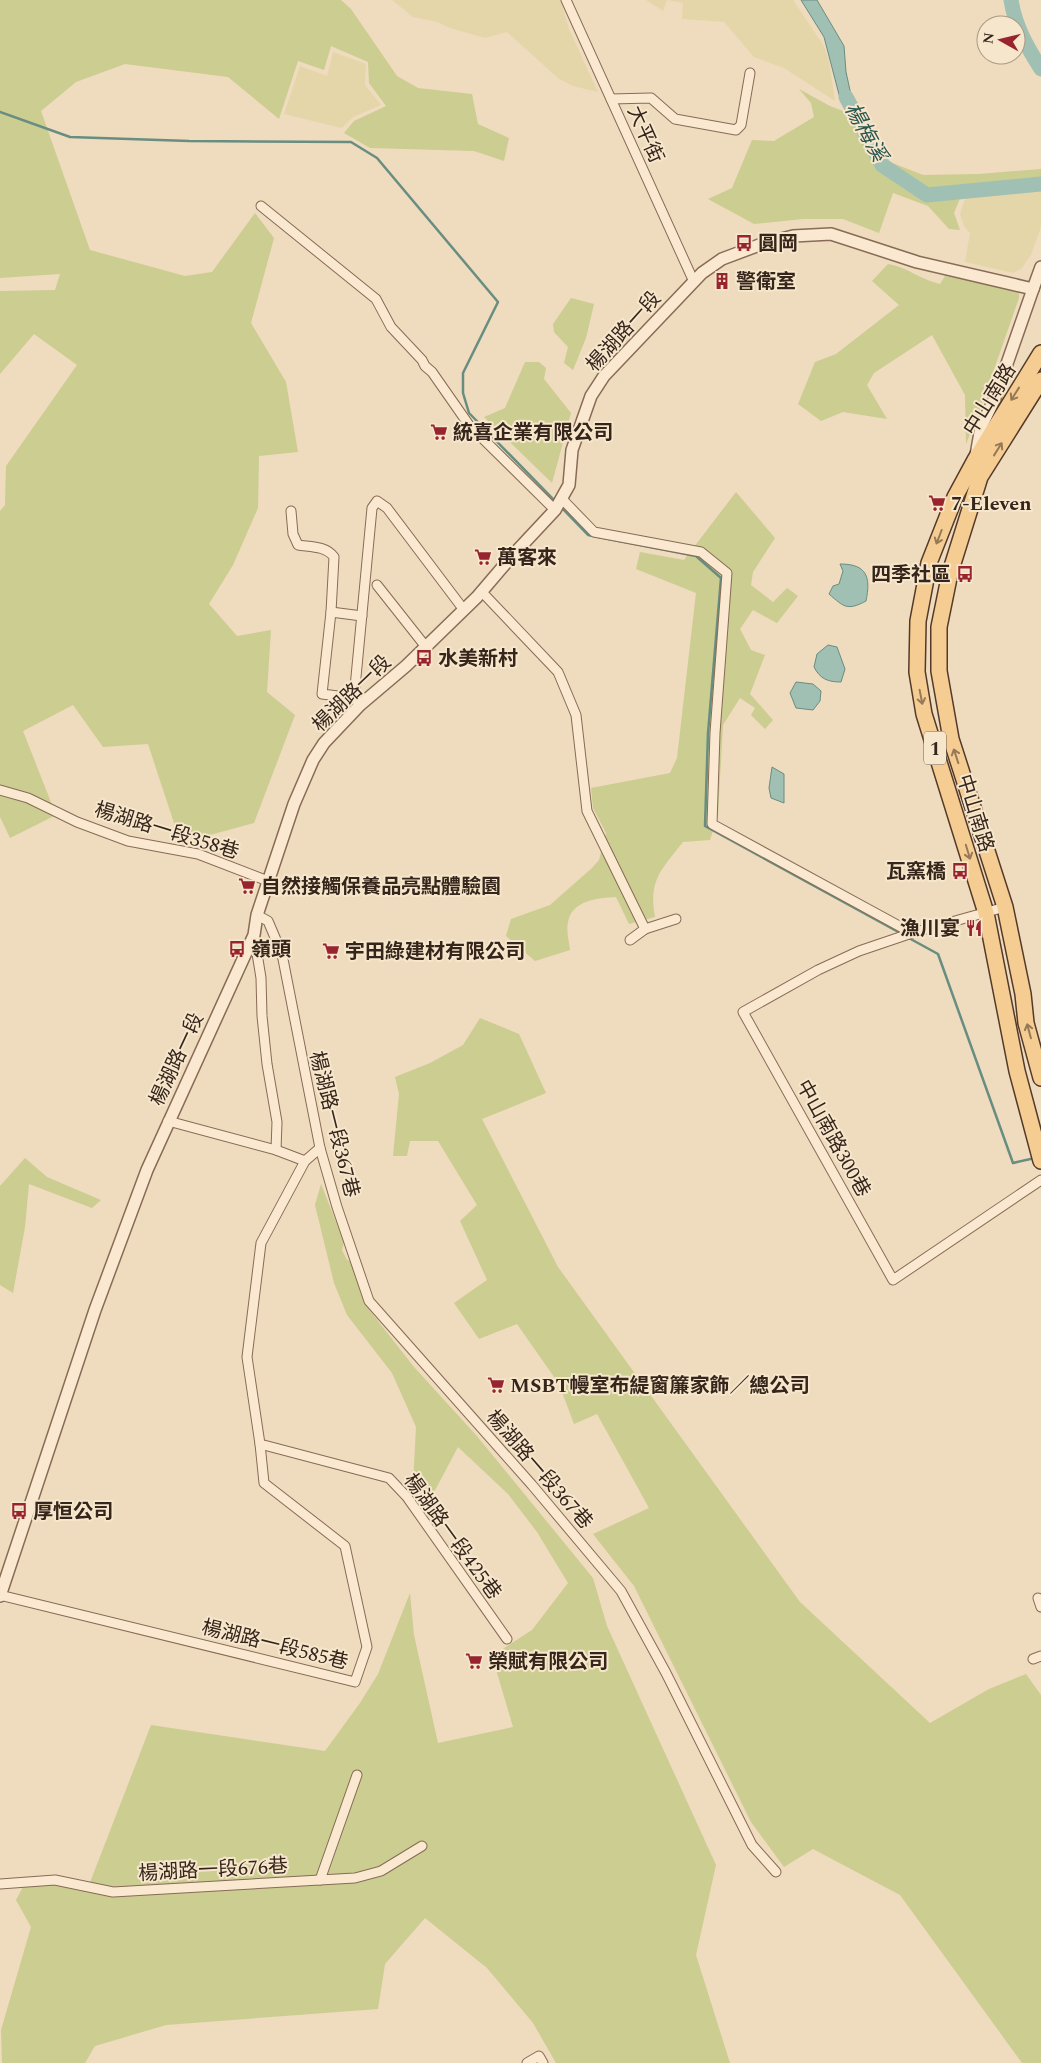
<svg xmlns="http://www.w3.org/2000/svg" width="1041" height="2063" viewBox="0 0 1041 2063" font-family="Spectral,'Noto Sans TC',serif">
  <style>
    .farmland { fill: #e5d6aa }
    .green { fill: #cbcd91 }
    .water { fill: #a1c0b4; stroke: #688d81 }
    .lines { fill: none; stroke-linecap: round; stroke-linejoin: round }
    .stream { stroke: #688d81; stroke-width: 2.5 }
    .river { stroke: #a1c0b4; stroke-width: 15 }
    .minor-casing { stroke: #876b56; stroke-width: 11 }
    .tertiary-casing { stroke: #876b56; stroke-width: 14 }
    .primary-casing { stroke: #543a2a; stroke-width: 18 }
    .minor { stroke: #fae9d0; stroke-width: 9 }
    .tertiary { stroke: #fae9d0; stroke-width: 11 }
    .primary { stroke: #f5cd92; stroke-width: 15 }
    .oneway { stroke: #967956 }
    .labels { text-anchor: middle; stroke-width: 4; stroke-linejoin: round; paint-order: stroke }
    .shield { fill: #f6e6cc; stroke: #705f50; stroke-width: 1 }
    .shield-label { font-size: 19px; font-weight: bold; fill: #36251b }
    .street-label { font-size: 20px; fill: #36251b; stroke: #f6e6cc }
    .poi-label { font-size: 20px; font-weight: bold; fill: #36251b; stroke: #f6e6cc; text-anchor: start }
    .water-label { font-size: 21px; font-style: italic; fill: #29564f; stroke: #f6e6cc }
  </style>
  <rect width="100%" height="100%" fill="#efdbbd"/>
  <g class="farmland">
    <path d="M392,0H561L569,29L598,92L573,86L559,79L507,32L485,38L450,28L437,22L413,17Z"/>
    <path d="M646,0H793L824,46L829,61L835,101L784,68L754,57L724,22L682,19L683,3L667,0L663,11Z"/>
    <path d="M333,52L366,64L365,85L381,105L353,117L342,128L284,114L300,66L327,76Z"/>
    <path d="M1041,189V227L1031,255L1021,269L1013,273L965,262L970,233L964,226L960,214L966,195Z"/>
  </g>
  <g class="green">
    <path d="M0,0H341L351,9L397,76L418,88L472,94L478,124L509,138L504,161L474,151L370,148L344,133L354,121L386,106L369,83L368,62L331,46L324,70L298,61L279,119L228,77L125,64L76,82L41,111L90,250L185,276L212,272L255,213L274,238L251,323L286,382L298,452L259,456L258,508L233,565L209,604L237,636L271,630L267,692L295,715L254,823L195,839L176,829L148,744L103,747L73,705L23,731L56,815L10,838L0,817V511L5,505L6,466L77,365L34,334L0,374V291L55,290L60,274L0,278Z"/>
    <path d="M799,89L830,106L866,120L890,162L923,175L979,174L1041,169V178L965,186L954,213L960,230L949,229L928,206L893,193L879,233L843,219H803L754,224L708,199L732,188L752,140L774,141L814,117L811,103Z"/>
    <path d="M888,264C907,267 921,280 940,284L945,276L1014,289L1019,291V298L982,404L966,444L965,395L932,335L874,373L867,385L887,419L843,412L821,421L798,404L815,362L836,354L899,305L872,281Z"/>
    <path d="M571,298L594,304L586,338L573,370L564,363L568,347L554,332L553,324Z"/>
    <path d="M525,362H539L546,368L544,379L571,413L552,483L484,417L505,408Z"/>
    <path d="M736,492L775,538L753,572L751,585L773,602L787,588L798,596L777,623L753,610L740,629L751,650L765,655L750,694L773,720L765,729L751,715L755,708L740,698L723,725L718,815L710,840L683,842C662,869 648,880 655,917L629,924L616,897C598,898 572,900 568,922C566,930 569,941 570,950L535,961L506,936L511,919L550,905L592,868L599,860L606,833L593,808L591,788L670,773L677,758L696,593L636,569L640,552L684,560Z"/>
    <path d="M480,1018L519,1034L546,1093L482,1119L558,1267L800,1602L930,1723L989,1689L1026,1674L1041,1695V2063H1022L900,1895L813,1849L784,1867L751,1822L634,1586L593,1534L649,1508L597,1414L574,1424L559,1384L517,1324L479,1339L454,1303L487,1280L460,1221L477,1205L438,1141H410L407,1156H393L399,1094L395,1077L430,1063L463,1045Z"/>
    <path d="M25,1158L47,1177L101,1200L92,1208L29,1184L25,1227L13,1293L0,1285V1186Z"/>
    <path d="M321,1184L344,1242L342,1250L347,1260L350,1261L367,1307L414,1367L476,1435L593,1578L607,1626L716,1865L696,1955L730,2063H556L533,2023L487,1968L425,1918L385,1964L378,2009L166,2025L95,2046L85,2063H2L1,2030L31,1927L16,1900L24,1885H89L151,1725L325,1751L360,1703L378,1674L410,1593L414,1635L438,1743L513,1727L492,1656L532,1630L568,1583L537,1532L508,1494L458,1447L433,1494L413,1484L416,1427L392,1373L347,1315L334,1283L315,1205Z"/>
  </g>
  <g class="water">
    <path d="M801,0H817L844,46L846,72L855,113L841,102L824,37Z"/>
    <path d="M840,564C867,564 871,577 866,601C847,611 844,607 829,594L833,586L839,584L843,571Z"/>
    <path d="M828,645L837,647L845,669L841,682C828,682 820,679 814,667L817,654Z"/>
    <path d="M796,682L813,684L821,691L820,701L813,710L796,708L790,693Z"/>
    <path d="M772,767L784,774V803L771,798L769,788Z"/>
  </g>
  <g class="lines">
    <g class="stream">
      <path d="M0,112L70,137L189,141L351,142L377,158L498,302L463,373V393L469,413L556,502"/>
      <path d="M560,506L588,535L696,556L721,578L708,733L705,826L902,934"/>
      <path d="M907,937L938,954L1013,1163L1035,1158"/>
    </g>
    <g class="river">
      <path d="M1011,0C1015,26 1027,47 1041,69"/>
      <path d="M846,97L882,165L927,195L1041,184"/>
    </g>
    <g class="minor-casing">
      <g id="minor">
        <path d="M566,0L694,282"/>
        <path d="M611,99L651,98L675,119L736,130L741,125L750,73"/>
        <path d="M261,206L376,299L391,327L422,360L425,366L432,372L469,425L555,510"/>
        <path d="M562,499L594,532L701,552L727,573L715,733L712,824L912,933L1005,907"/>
        <path d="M291,511L293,534L298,545C311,547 326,546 334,557L331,612L322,694L354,698L357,701"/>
        <path d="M377,585L426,647"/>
        <path d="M481,591L558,672L576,715L587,811L645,929"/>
        <path d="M331,612L362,616"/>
        <path d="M354,698L372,508L377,501L387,508L464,610"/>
        <path d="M0,790L28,798L77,822L128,841L198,854L268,881"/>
        <path d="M257,915L268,921L282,954L320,1148L337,1207L369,1301L532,1485L621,1591L666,1673L752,1845L776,1872"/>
        <path d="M912,933L859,951L818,970L743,1012L893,1280L1041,1180"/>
        <path d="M254,935L261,978L262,1016L267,1064L277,1122L276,1150"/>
        <path d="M630,940L645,929L676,919"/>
        <path d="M168,1121L276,1150L305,1161"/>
        <path d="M320,1148L305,1161L261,1243L247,1357L260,1444L389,1478L407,1497L507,1639"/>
        <path d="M0,1595L355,1682L367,1647L345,1546L264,1483L260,1444"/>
        <path d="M1038,1598L1041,1607"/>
        <path d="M1033,1659L1041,1656"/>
        <path d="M320,1880L357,1775"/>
        <path d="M0,1884L55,1880L113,1892L355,1878L381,1871L422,1846"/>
        <path d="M527,2063L539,2056L543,2063"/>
      </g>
    </g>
    <g class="tertiary-casing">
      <g id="tertiary">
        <path d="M976,455L981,427L995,398L1033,289"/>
        <path d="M0,1596L95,1310L147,1170L254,935L257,915L294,804L313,760L324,743L360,705L406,666L477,597L512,556L555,510L569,485L572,450L591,396L604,376L702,273L722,259L762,244L793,236L831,234L917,262L1033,289L1041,267"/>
      </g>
    </g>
    <g class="primary-casing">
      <g id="primary">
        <path d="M1041,353L975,460L955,497L929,563L918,621L917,672L924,714L986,913L1017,1071L1041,1161"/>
        <path d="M1041,380L980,477L950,573L939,627V671L951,739L1005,907L1023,994L1026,1023L1041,1078"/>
      </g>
    </g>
    <use href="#minor" class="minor"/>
    <use href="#tertiary" class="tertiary"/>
    <use href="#primary" class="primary"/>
  </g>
  <defs><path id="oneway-shaft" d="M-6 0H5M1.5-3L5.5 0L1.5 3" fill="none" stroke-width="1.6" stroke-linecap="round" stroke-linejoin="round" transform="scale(1.25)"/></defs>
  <g class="oneway">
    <use href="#oneway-shaft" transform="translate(1015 394) rotate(122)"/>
    <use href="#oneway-shaft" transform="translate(998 449) rotate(-58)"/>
    <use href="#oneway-shaft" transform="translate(939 537) rotate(111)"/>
    <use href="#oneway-shaft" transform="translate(921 697) rotate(79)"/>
    <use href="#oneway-shaft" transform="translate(956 756) rotate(-108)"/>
    <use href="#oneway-shaft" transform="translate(968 852) rotate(73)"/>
    <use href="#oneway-shaft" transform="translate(1029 1031) rotate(-105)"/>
  </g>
  <defs>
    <g id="bus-bare" transform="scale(1.35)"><path d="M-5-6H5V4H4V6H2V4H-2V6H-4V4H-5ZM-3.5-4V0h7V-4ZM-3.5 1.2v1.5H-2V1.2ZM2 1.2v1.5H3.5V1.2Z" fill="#98242f" stroke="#f6e6cc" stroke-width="2.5" paint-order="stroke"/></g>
    <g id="building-bare" transform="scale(1.35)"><path d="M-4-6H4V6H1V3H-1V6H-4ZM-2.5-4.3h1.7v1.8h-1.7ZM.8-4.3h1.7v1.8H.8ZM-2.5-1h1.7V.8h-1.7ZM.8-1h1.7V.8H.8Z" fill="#98242f" stroke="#f6e6cc" stroke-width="2.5" paint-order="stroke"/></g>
    <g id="supermarket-bare" transform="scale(1.35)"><path d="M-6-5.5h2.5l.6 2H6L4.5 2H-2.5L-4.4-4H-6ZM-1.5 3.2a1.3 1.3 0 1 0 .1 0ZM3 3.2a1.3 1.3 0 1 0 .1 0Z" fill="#98242f" stroke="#f6e6cc" stroke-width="2.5" paint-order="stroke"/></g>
    <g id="restaurant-bare" transform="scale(1.35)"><path d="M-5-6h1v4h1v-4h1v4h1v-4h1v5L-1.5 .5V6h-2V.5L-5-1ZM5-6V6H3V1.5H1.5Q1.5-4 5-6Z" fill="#98242f" stroke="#f6e6cc" stroke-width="2.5" paint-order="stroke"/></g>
  </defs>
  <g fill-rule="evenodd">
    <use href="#bus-bare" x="744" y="243"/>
    <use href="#building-bare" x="722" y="281"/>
    <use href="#supermarket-bare" x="439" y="432"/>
    <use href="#supermarket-bare" x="937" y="503"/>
    <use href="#supermarket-bare" x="483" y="557"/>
    <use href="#bus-bare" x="965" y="574"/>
    <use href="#bus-bare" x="424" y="658"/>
    <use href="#bus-bare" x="960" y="871"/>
    <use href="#supermarket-bare" x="247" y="886"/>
    <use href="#restaurant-bare" x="974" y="928"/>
    <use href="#bus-bare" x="237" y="949"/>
    <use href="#supermarket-bare" x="331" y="951"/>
    <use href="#supermarket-bare" x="496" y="1385"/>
    <use href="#bus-bare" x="19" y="1511"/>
    <use href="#supermarket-bare" x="474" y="1661"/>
  </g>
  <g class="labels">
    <rect class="shield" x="924" y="731.5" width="22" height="33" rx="4"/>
    <g class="shield-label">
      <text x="935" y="755">1</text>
    </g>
    <g class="street-label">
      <text transform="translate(646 134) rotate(66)" y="7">大平街</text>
      <text transform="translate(623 331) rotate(-48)" y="7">楊湖路一段</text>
      <text transform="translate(989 399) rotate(-58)" y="7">中山南路</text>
      <text transform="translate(351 693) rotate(-44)" y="7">楊湖路一段</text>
      <text transform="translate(976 813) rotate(73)" y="7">中山南路</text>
      <text transform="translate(167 830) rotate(17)" y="7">楊湖路一段358巷</text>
      <text transform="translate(176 1059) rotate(-65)" y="7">楊湖路一段</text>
      <text transform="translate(335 1124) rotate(76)" y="7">楊湖路一段367巷</text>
      <text transform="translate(834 1138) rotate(61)" y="7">中山南路300巷</text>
      <text transform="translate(540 1469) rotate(49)" y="7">楊湖路一段367巷</text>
      <text transform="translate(453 1536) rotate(54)" y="7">楊湖路一段425巷</text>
      <text transform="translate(275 1644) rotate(14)" y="7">楊湖路一段585巷</text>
      <text transform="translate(213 1869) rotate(-3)" y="7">楊湖路一段676巷</text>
    </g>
    <g class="poi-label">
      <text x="758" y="250">圓岡</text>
      <text x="736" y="288">警衛室</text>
      <text x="453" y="439">統喜企業有限公司</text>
      <text x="951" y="510">7-Eleven</text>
      <text x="497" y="564">萬客來</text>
      <text x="951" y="581" text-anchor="end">四季社區</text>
      <text x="438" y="665">水美新村</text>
      <text x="946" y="878" text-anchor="end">瓦窯橋</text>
      <text x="261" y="893">自然接觸保養品亮點體驗園</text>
      <text x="960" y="935" text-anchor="end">漁川宴</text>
      <text x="251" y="956">嶺頭</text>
      <text x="345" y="958">宇田綠建材有限公司</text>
      <text x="510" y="1392">MSBT幔室布緹窗簾家飾／總公司</text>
      <text x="33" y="1518">厚恒公司</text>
      <text x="488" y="1668">榮賦有限公司</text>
    </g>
    <g class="water-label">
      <text transform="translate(866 132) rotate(61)" y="7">楊梅溪</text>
    </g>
  </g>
  <g transform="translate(1001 40) rotate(278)"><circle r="24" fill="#f6e6cc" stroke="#a99985"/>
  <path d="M0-4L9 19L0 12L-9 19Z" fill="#98242f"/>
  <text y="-8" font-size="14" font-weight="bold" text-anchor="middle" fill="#36251b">N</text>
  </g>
</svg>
